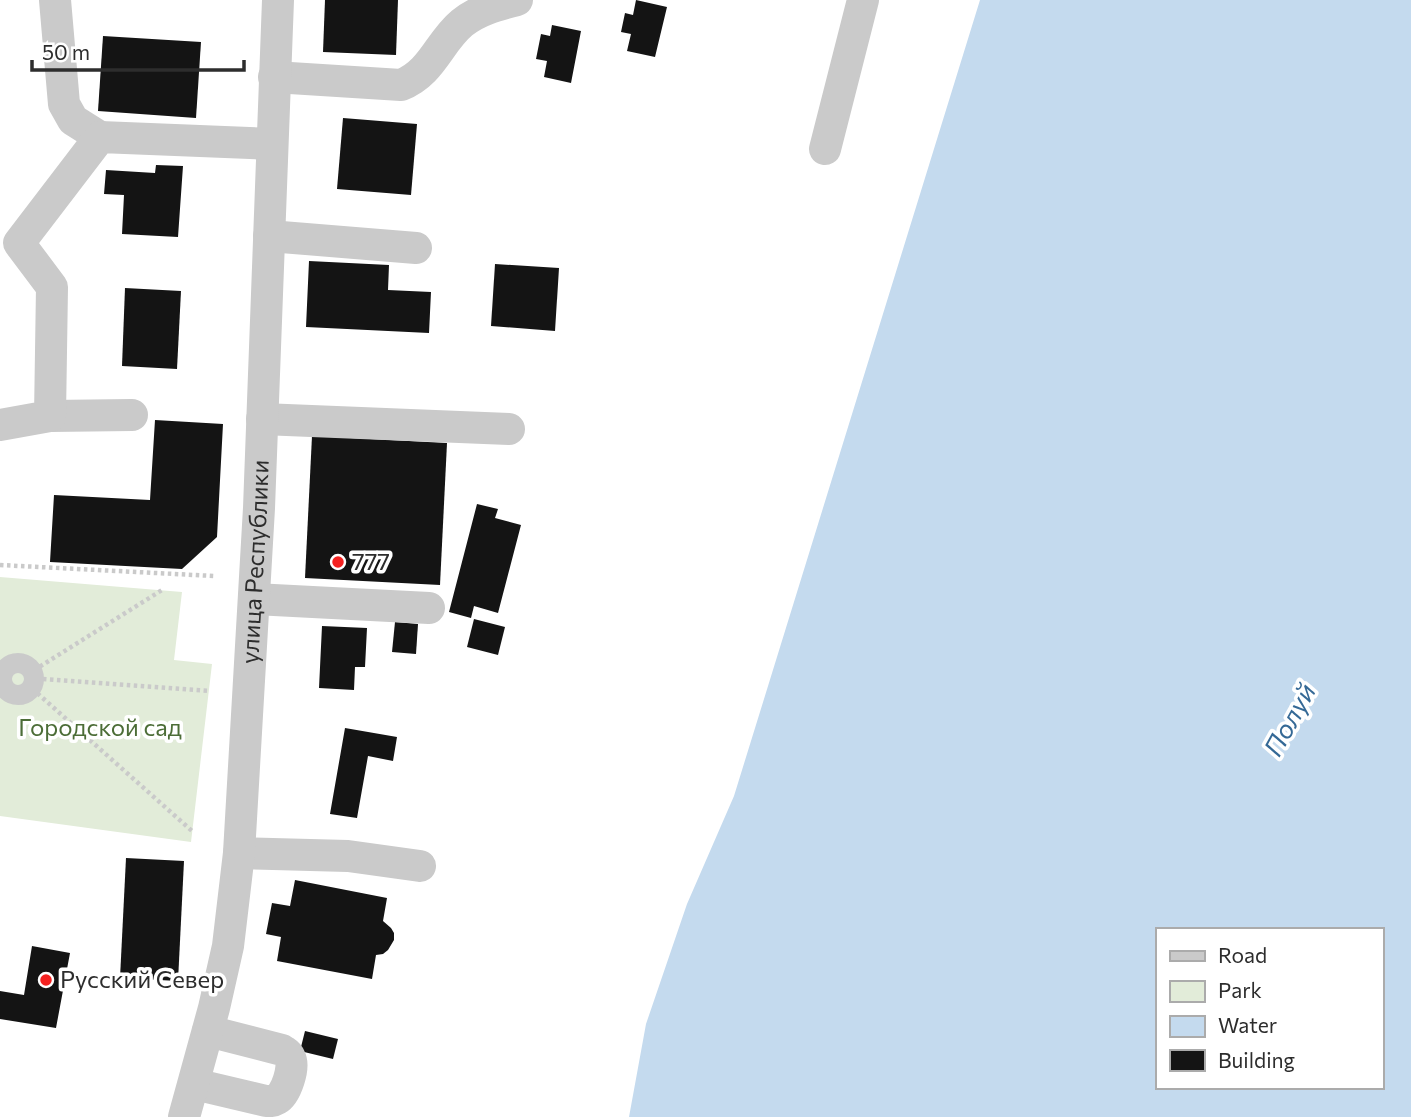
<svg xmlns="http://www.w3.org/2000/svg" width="1411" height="1117" viewBox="0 0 1411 1117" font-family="Commissioner,sans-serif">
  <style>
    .green { fill: #e2ecd9 }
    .water { fill: #c4daee; fill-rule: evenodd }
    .building { fill: #141414 }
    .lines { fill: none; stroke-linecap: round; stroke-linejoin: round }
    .path { stroke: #cacaca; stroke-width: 4.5; stroke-dasharray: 3.5 3.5; stroke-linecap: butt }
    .minor { stroke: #cacaca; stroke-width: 32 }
    .poi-dot { fill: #f42120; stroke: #fff; stroke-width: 2.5 }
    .labels { text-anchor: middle; stroke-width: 7; stroke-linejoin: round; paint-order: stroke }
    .street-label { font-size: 24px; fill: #2d2d2d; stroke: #fff }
    .poi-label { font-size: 24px; fill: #2d2d2d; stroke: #fff; text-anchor: start }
    .park-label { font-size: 24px; fill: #4c6d37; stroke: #fff }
    .water-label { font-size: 26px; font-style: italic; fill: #356996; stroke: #fff }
  </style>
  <rect width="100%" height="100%" fill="#fff"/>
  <path class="green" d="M0,577L182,592L174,660L212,664L191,842L0,816Z"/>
  <path class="water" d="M980,0H1411V1117H629L646,1024L687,904L734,796ZM1157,930H1381V1087H1157Z"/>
  <g class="building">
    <path d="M325,0H398L396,55L323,52Z"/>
    <path d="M636,0L667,7L655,57L627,51L631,34L621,32L625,13L633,15Z"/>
    <path d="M552,25L581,31L571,83L544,77L547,61L536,59L541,34L550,36Z"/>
    <path d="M103,36L201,42L196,118L98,111Z"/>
    <path d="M343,118L417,124L411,195L337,189Z"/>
    <path d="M156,165L183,166L178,237L122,234L124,195L104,194L106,170L155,173Z"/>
    <path d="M309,261L389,265L388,290L431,292L429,333L306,327Z"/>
    <path d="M495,264L559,268L555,331L491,326Z"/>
    <path d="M125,288L181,291L177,369L122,366Z"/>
    <path d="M155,420L223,424L217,537L182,569L50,562L54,495L150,500Z"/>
    <path d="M312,436L447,443L440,585L305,578Z"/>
    <path d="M477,504L498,509L495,518L521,525L498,613L474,606L471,618L449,612Z"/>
    <path d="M474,619L505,627L498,655L467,647Z"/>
    <path d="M395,622L418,624L416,654L392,652Z"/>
    <path d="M322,626L367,628L365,667H355L354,690L319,688Z"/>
    <path d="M345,728L397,737L393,761L368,756L357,818L330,814Z"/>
    <path d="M126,858L184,861L178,981L120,978Z"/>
    <path d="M295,880L387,898L383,921L391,928L394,933V940L388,950L383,954L376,955L372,979L277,961L281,937L266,934L272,903L290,906Z"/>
    <path d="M32,946L70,953L56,1028L0,1019V991L24,995Z"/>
    <path d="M305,1031L338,1039L333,1059L300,1051Z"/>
  </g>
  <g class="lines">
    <g class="path">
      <path d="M0,565L214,576"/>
      <path d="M0,663L10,672"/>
      <path d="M28,674L162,590"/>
      <path d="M0,678L8,679"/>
      <path d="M29,678L209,691"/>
      <path d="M27,684L192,831"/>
    </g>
    <g class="minor">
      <path d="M55,0L64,104L73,120L100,137"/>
      <path d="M274,77L401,85C432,73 439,42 462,23C478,10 498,5 517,0"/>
      <path d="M825,149L863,0"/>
      <path d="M269,236L416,248"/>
      <path d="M50,416L132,415"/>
      <path d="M262,419L509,429"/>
      <path d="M0,425L50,416L52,287L19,243L100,137L272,144"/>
      <path d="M254,599L429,608"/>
      <circle cx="18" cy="679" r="10"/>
      <path d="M239,853L348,856L420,866"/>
      <path d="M194,1084L266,1101C271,1101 272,1102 277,1099C286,1094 295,1067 290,1058C288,1053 286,1053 282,1050L208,1031"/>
      <path id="s1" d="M184,1117L214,1008L228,946L239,853L259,508L278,0"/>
    </g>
  </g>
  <g class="poi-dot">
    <circle cx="338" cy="562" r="7"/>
    <circle cx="46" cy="980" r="7"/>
  </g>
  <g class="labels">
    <g class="street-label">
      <text dy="8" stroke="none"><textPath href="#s1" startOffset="562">улица Республики</textPath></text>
    </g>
    <g class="poi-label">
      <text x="352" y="570">777</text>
      <text x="60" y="988">Русский Север</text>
    </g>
    <g class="park-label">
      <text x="100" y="736">Городской сад</text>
    </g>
    <g class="water-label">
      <text transform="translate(1290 720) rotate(-61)" y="9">Полуй</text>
    </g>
  </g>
  <rect x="1156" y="928" width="228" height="161" fill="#ffffff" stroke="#ababab" stroke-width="2"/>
  <rect x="1170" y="951" width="35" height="10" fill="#cacaca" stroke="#ababab" stroke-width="2"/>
  <text x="1218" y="963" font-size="21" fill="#2d2d2d">Road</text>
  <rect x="1170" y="981" width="35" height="21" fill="#e2ecd9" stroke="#ababab" stroke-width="2"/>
  <text x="1218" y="998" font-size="21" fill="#2d2d2d">Park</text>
  <rect x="1170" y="1016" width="35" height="21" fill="#c4daee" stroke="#ababab" stroke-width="2"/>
  <text x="1218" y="1033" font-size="21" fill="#2d2d2d">Water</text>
  <rect x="1170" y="1050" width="35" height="21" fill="#141414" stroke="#ababab" stroke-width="2"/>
  <text x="1218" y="1068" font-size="21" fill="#2d2d2d">Building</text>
  <path d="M32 60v10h212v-10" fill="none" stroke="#2d2d2d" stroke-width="3.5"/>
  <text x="42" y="60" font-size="21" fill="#2d2d2d" stroke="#ffffff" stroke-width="5" paint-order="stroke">50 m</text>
</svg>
